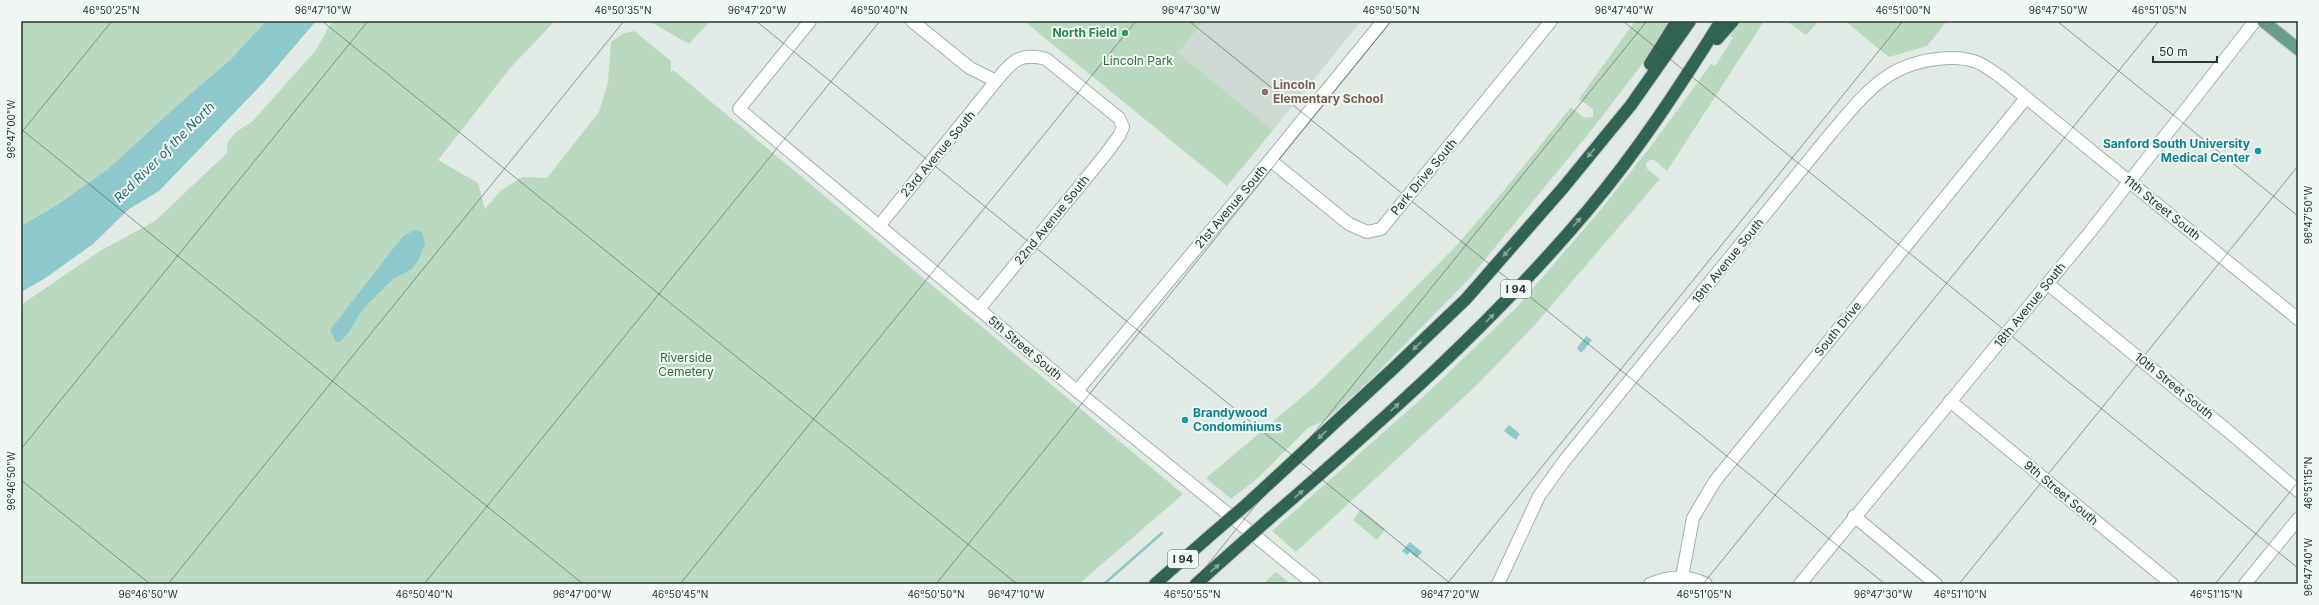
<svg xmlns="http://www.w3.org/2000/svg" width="2319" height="605" viewBox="0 0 2319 605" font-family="Inter,sans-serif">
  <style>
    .built { fill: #cfdad4 }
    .green { fill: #bbd9c0 }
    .water { fill: #8dc8cb }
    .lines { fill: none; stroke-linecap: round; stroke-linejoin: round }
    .stream { stroke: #8dc8cb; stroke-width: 2.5 }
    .minor-casing { stroke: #a4b1ab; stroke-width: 14 }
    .major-casing { stroke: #bdc4c1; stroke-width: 14 }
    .highway-casing { stroke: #bdc4c1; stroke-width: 14 }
    .minor { stroke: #fff; stroke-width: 12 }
    .major { stroke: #699c89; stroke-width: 12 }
    .highway { stroke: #316353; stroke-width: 12 }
    .highway-bridge-casing { stroke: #bdc4c1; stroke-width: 14; stroke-linecap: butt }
    .highway-bridge { stroke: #316353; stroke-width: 12 }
    .oneway { fill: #87a69b }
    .ticks { fill: none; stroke: #233930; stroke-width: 1; stroke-opacity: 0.45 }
    .leisure-dot { fill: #2e9e5b; stroke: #f1f7f3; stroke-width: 1.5 }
    .education-dot { fill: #8d6e63; stroke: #f1f7f3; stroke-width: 1.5 }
    .culture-dot { fill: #0f9aa8; stroke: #f1f7f3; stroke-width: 1.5 }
    .labels { text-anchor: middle; stroke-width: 4; stroke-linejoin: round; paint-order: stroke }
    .shield { fill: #f1f7f3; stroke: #61726a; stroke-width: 1 }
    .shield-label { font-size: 11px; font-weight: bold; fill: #233930 }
    .leisure-label { font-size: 12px; font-weight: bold; fill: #27864d; stroke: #f1f7f3; text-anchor: end }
    .park-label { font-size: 12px; fill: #316c41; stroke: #f1f7f3 }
    .education-label { font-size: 12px; font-weight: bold; fill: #785e54; stroke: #f1f7f3; text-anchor: start }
    .culture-label { font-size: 12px; font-weight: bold; fill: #0d838f; stroke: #f1f7f3; text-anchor: end }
    .street-label { font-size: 12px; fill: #233930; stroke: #f1f7f3 }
    .water-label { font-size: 13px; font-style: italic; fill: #226b6f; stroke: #f1f7f3 }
    .neatline { fill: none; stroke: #233930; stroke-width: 1.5 }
    .ticks-label { font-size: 10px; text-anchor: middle; fill: #233930 }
  </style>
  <rect width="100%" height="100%" fill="#e1eae5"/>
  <path class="built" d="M1204,21H1361L1273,130L1178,53Z"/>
  <g class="green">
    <path d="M21,21H266L230,60L182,101L108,169L57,205L21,226Z"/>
    <path d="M332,21H555L511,67L438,160L478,183L485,209L500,191L522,177L547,178L599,112L608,82L611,42L622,34L634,31L671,61V72L673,70L1183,494L1079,584H21V305L100,251L155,221L227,153L228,142L236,132L253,121L316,50Z"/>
    <path d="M649,21H710L689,44Z"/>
    <path d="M1024,21H1204L1178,53L1273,130L1227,186Z"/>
    <path d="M1635,21H1671L1656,46L1594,127L1469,279L1370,380L1326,420L1308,428L1258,478L1231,499L1206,478L1314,387L1400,303L1456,246L1501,194L1571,107L1584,118L1593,117V109L1579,99Z"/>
    <path d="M1740,21H1764L1667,171L1654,160H1649L1646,163L1647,169L1660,179L1533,327L1478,384L1296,552L1272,531L1420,400L1517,307L1603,207L1654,142L1711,64L1715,66L1733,38L1730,36Z"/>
    <path d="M1787,21H1819L1806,35Z"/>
    <path d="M1845,21H1947L1927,46L1889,57Z"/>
    <path d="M1361,509L1385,529L1377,540L1353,520Z"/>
    <path d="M1276,572L1291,584H1263Z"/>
  </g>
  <g class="water">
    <path d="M266,21H316L263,83L159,191L129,209L93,244L44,279L21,292V226L57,205L108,169L182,101L230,60Z"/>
    <path d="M415,230L422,232L425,244L418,261L412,269L393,279L368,304L360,313L349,332L340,342H336L330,330L403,236Z"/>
    <path d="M1586,336L1592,340L1582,352H1580L1577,348Z"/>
    <path d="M1509,425L1520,434L1516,440L1504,431Z"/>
    <path d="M1410,542L1422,552L1417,558L1410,552L1407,555L1402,551Z"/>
  </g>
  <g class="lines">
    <path class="stream" d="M1104,584L1162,533"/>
    <g class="minor-casing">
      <g id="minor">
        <path d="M810,21L739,109L1077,391L1314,584"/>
        <path d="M912,21L970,68L996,81C1012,61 1020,52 1046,59L1119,118L1123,127L1119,136L1105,155L979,309"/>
        <path d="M1270,160L1349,224L1367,232L1381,229L1551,21"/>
        <path d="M879,226L996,81"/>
        <path d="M2048,284L2228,431L2298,491"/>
        <path d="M1077,391L1270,160L1383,21"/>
        <path d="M1950,401L2172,584"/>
        <path d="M1854,516L1936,584"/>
        <path d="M1682,577L1693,518L1715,481L2026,98"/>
        <path d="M1498,584L1539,496L1565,460L1832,132C1864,95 1885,65 1937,59C1951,57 1965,57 1979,63C1987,67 1995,73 2002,78L2298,319"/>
        <path d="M1650,584C1669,576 1688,575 1706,584"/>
        <path d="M1800,584L2090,232L2255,21"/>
        <path d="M2245,584L2298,519"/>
      </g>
    </g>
    <g class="major-casing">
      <path id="major" d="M2263,21L2298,49"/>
    </g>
    <g class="highway-casing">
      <g id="highway">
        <path d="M1717,39L1733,21"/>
        <path d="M1650,64L1677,21"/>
        <path d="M1247,504L1395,367L1466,299L1563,188L1631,105L1690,21"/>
        <path d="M1269,519C1381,422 1493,323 1588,210C1638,151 1680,86 1721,21"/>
        <path d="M1155,584L1212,534"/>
        <path d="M1196,584L1233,551"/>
      </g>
    </g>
    <use href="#minor" class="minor"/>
    <use href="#major" class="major"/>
    <use href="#highway" class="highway"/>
    <g class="highway-bridge-casing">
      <g id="highway-bridge">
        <path d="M1212,534L1247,504"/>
        <path d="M1233,551L1269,519"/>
      </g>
    </g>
    <use href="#highway-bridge" class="highway-bridge"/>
  </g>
  <defs><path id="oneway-solid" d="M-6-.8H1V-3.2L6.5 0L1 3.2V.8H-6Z"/></defs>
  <g class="oneway">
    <use href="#oneway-solid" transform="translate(1591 153) rotate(129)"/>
    <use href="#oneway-solid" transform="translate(1577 222) rotate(-48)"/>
    <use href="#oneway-solid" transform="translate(1507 252) rotate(131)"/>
    <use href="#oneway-solid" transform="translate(1490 318) rotate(-45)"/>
    <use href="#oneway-solid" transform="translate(1417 346) rotate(136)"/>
    <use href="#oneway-solid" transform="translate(1395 407) rotate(-43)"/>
    <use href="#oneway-solid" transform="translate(1322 435) rotate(137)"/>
    <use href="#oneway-solid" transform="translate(1299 494) rotate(-41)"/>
    <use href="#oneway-solid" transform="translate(1215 568) rotate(-41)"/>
  </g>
  <path class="ticks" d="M322,21L1017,584M756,21L1451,584M1189,21L1885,584M1623,21L2298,568M2057,21L2298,216M21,129L583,584M21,133L112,21M21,449L368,21M21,480L150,584M168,584L624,21M424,584L880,21M680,584L1136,21M936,584L1391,21M1192,584L1647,21M1447,584L1903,21M1703,584L2159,21M1959,584L2298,166M2215,584L2298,482"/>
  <circle class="leisure-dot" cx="1125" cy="33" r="4"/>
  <circle class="education-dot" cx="1265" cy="92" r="4"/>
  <g class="culture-dot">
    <circle cx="2258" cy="151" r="4"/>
    <circle cx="1185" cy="420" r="4"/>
  </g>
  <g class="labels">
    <g class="shield">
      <rect x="1501" y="280" width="30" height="18" rx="3"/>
      <rect x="1168" y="550" width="30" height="18" rx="3"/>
    </g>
    <g class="shield-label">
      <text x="1516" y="293">I 94</text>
      <text x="1183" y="563">I 94</text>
    </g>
    <g class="leisure-label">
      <text x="1117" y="37">North Field</text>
    </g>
    <g class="park-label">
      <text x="1138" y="65">Lincoln Park</text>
      <text x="686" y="362">Riverside<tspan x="686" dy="14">Cemetery</tspan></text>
    </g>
    <g class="education-label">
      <text x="1273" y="89">Lincoln<tspan x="1273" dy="14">Elementary School</tspan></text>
    </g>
    <g class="culture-label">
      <text x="2250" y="148">Sanford South University<tspan x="2250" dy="14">Medical Center</tspan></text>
      <text x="1193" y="417" text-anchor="start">Brandywood<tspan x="1193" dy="14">Condominiums</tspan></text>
    </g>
    <g class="street-label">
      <text transform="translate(938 154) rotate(-50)" y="4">23rd Avenue South</text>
      <text transform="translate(1424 177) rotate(-50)" y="4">Park Drive South</text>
      <text transform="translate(1231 207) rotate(-50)" y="4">21st Avenue South</text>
      <text transform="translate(2162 208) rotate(39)" y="4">11th Street South</text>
      <text transform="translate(1052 220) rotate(-51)" y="4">22nd Avenue South</text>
      <text transform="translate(1728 261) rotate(-51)" y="4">19th Avenue South</text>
      <text transform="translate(2030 305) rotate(-51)" y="4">18th Avenue South</text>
      <text transform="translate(1838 329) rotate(-51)" y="4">South Drive</text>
      <text transform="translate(1025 348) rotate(40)" y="4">5th Street South</text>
      <text transform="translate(2174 386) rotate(39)" y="4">10th Street South</text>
      <text transform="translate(2061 493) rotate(40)" y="4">9th Street South</text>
    </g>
    <g class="water-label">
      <text transform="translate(164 152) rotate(-45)" y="5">Red River of the North</text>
    </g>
  </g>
  <rect width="2319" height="605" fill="none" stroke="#f1f7f3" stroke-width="44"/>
  <path d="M2153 56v6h64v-6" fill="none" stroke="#233930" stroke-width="2"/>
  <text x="2159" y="56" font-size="12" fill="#233930" stroke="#f1f7f3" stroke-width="3" paint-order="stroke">50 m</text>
  <rect x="22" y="22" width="2275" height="561" class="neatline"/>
  <g class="ticks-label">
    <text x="111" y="14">46°50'25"N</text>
    <text x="323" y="14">96°47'10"W</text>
    <text x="623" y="14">46°50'35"N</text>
    <text x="757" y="14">96°47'20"W</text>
    <text x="879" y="14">46°50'40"N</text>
    <text x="1191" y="14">96°47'30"W</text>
    <text x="1391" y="14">46°50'50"N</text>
    <text x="1624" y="14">96°47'40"W</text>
    <text x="1903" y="14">46°51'00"N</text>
    <text x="2058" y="14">96°47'50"W</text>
    <text x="2159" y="14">46°51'05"N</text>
    <text transform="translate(11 129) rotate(-90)" y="4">96°47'00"W</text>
    <text transform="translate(2308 215) rotate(-90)" y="4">96°47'50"W</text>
    <text transform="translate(11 481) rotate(-90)" y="4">96°46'50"W</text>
    <text transform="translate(2308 483) rotate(-90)" y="4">46°51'15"N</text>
    <text transform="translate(2308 567) rotate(-90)" y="4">96°47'40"W</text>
    <text x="148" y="598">96°46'50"W</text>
    <text x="424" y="598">46°50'40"N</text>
    <text x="582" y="598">96°47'00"W</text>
    <text x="680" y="598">46°50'45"N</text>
    <text x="936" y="598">46°50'50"N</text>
    <text x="1016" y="598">96°47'10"W</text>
    <text x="1192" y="598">46°50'55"N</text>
    <text x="1450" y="598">96°47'20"W</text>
    <text x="1704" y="598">46°51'05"N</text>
    <text x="1883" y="598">96°47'30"W</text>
    <text x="1960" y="598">46°51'10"N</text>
    <text x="2216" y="598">46°51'15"N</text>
  </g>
</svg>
